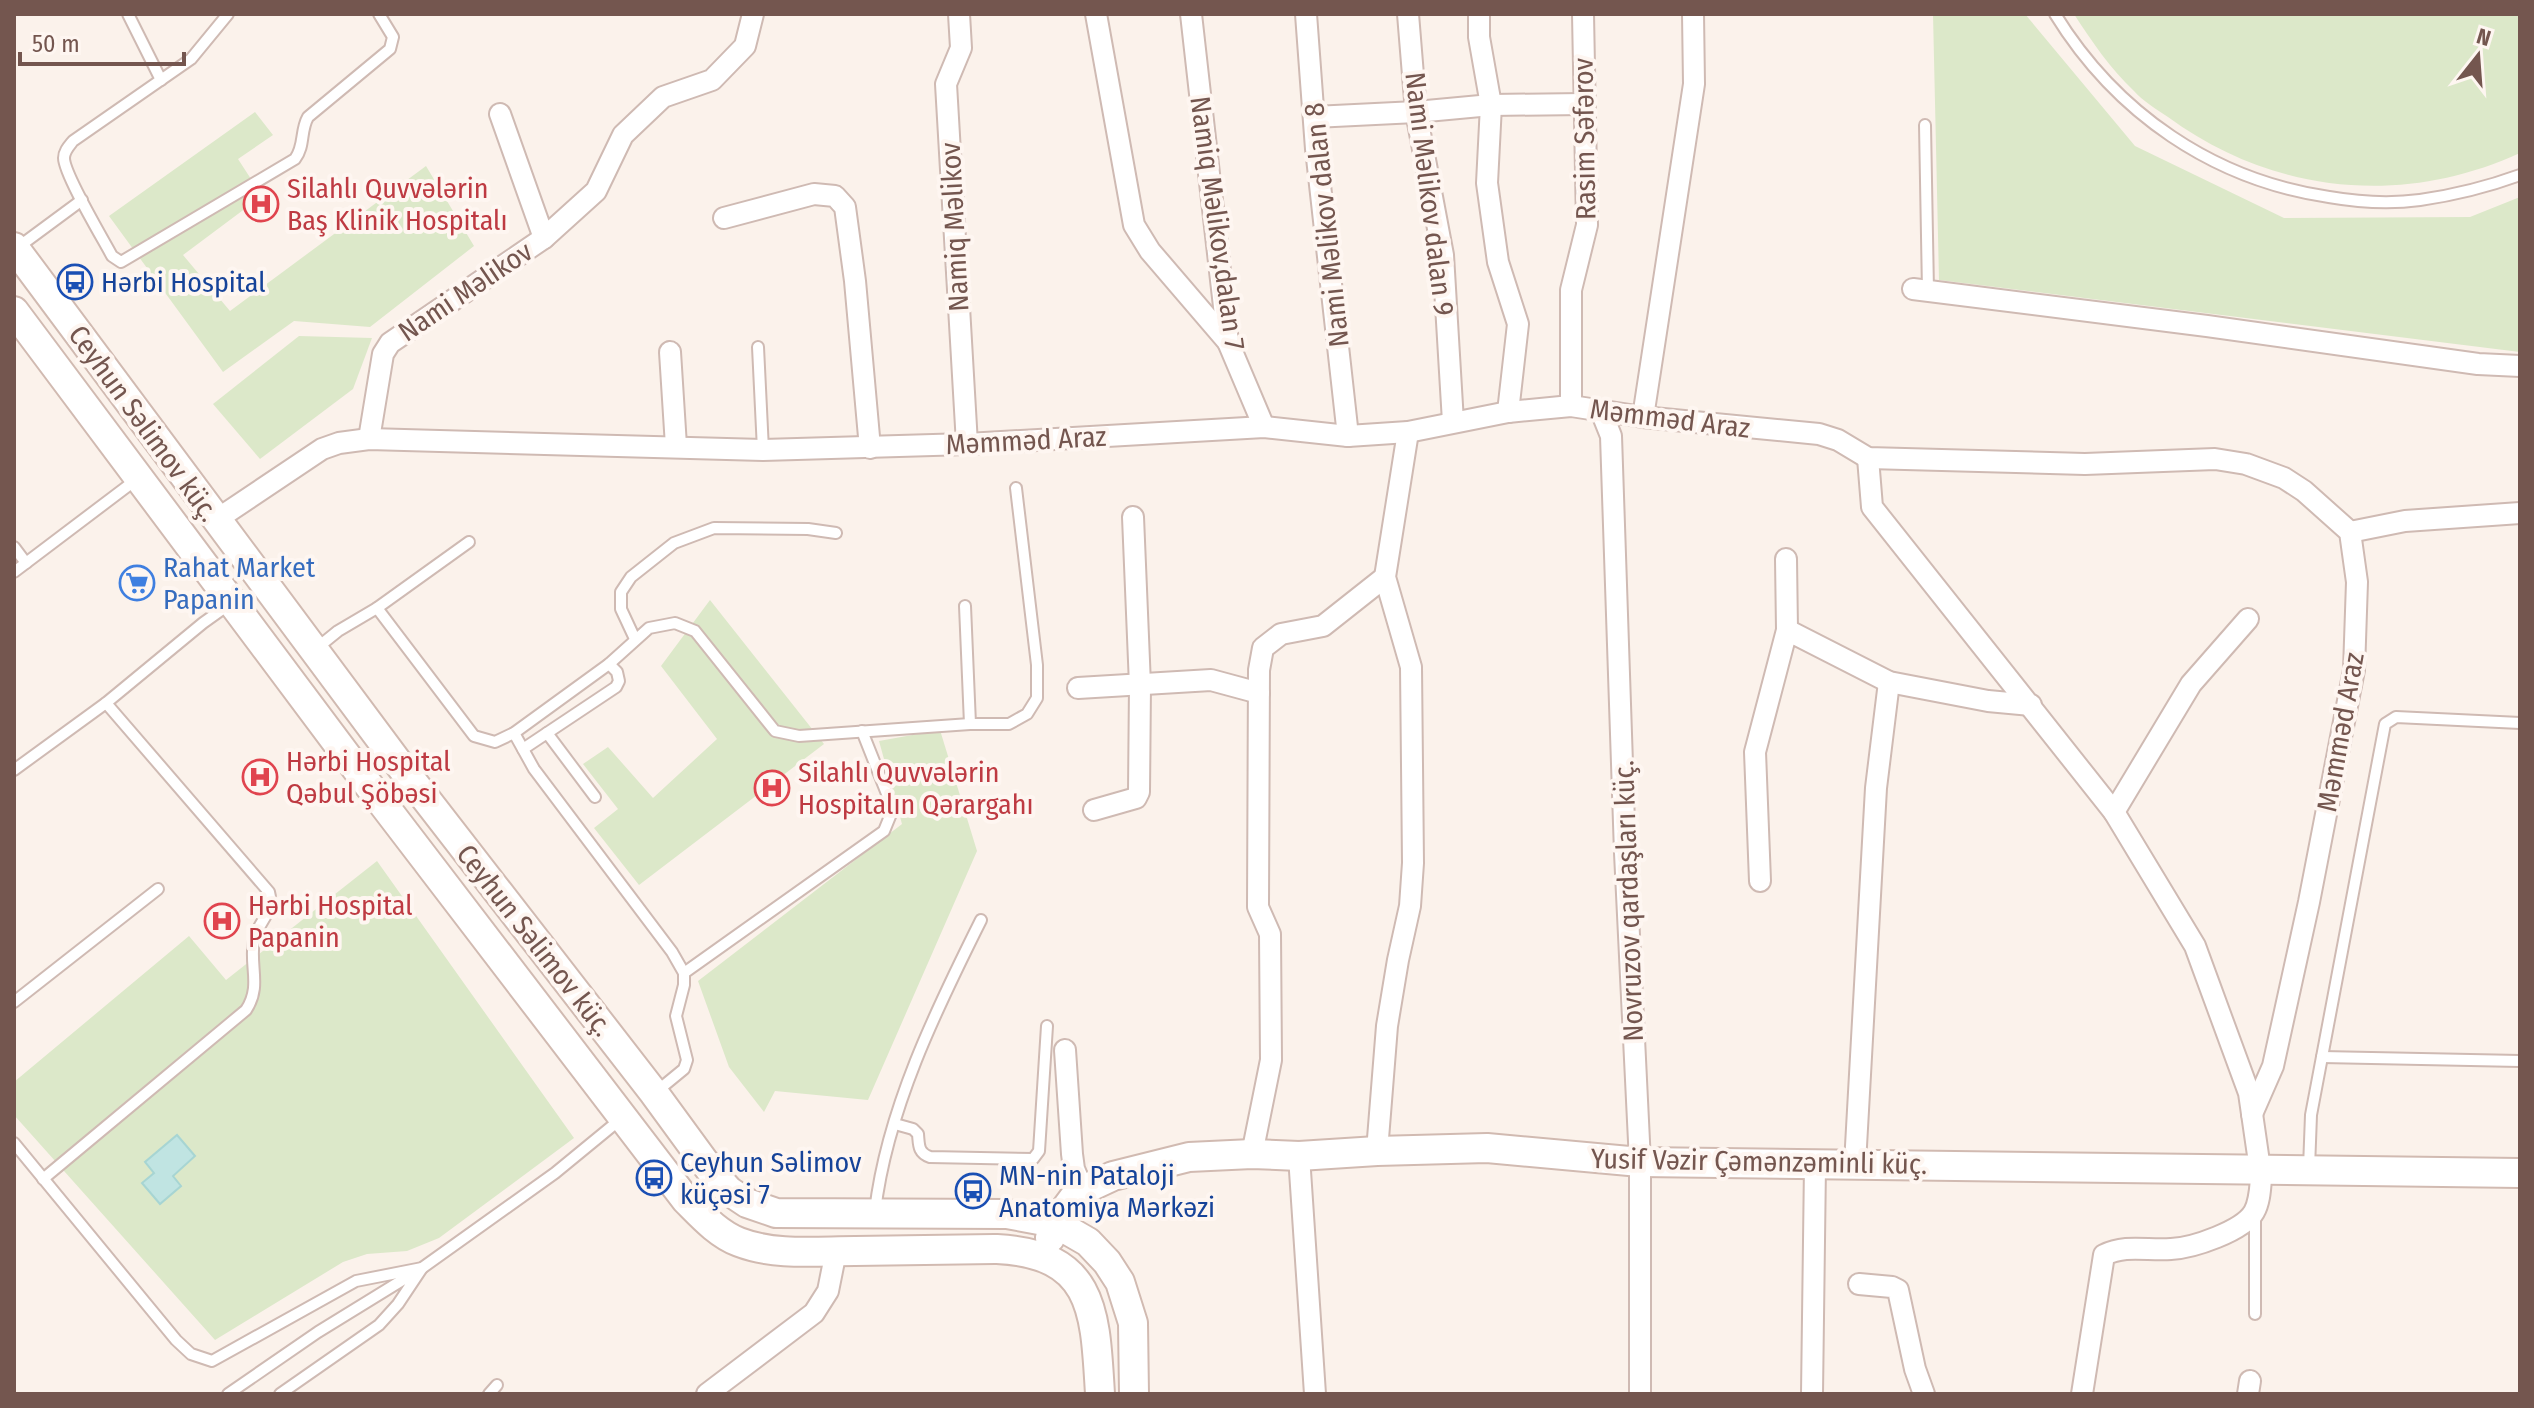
<svg xmlns="http://www.w3.org/2000/svg" width="2534" height="1408" viewBox="0 0 2534 1408" font-family="'Fira Sans Condensed',sans-serif">
  <style>
    .green { fill: #dce8c9 }
    .water { fill: #c0e4e2; stroke: #a7d5d3; stroke-width: 2 }
    .lines { fill: none; stroke-linecap: round; stroke-linejoin: round }
    .service-casing { stroke: #cfbab3; stroke-width: 14 }
    .minor-casing { stroke: #cfbab3; stroke-width: 24 }
    .secondary-casing { stroke: #d1bab1; stroke-width: 32 }
    .service { stroke: #fff; stroke-width: 10 }
    .minor { stroke: #fff; stroke-width: 20 }
    .secondary { stroke: #fff; stroke-width: 28 }
    .labels { text-anchor: middle; stroke-width: 8; stroke-linejoin: round; paint-order: stroke }
    .street-label { font-size: 28px; fill: #74564f; stroke: #fef6f1 }
    .health-label { font-size: 28px; fill: #be3a42; stroke: #fef6f1; text-anchor: start }
    .transit-label { font-size: 28px; fill: #164399; stroke: #fef6f1; text-anchor: start }
    .shop-label { font-size: 28px; fill: #366cbe; stroke: #fef6f1; text-anchor: start }
  </style>
  <rect width="100%" height="100%" fill="#fbf2eb"/>
  <g class="green">
    <path d="M1933,14H2025L2135,146L2284,218L2470,217L2520,197V352L1939,280Z"/>
    <path d="M2074,14H2520V153C2402,207 2273,194 2168,117C2156,109 2143,101 2134,91C2110,68 2092,42 2074,14Z"/>
    <path d="M255,112L273,135L238,159L262,196L183,255L230,311L426,166L474,246L370,327L294,321L223,372L109,216Z"/>
    <path d="M299,336L372,338L353,389L260,459L213,404Z"/>
    <path d="M710,600L824,744L639,885L594,828L618,809L583,764L608,747L653,798L717,739L661,666Z"/>
    <path d="M940,730L977,851L868,1100L775,1091L764,1112L729,1067L698,981L902,824L879,741Z"/>
    <path d="M377,861L574,1138L439,1238L407,1251L367,1254L343,1262L215,1340L14,1115V1082L189,936L226,980Z"/>
  </g>
  <path class="water" d="M177,1135L195,1156L173,1176L181,1186L160,1204L142,1183L154,1173L145,1162Z"/>
  <g class="lines">
    <g class="service-casing">
      <g id="service">
        <path d="M128,14L161,80"/>
        <path d="M228,14L191,59L73,141C69,146 64,151 64,158C64,174 103,239 112,256L121,262L295,159C305,146 300,131 308,117L390,49L393,37L379,14"/>
        <path d="M2055,14C2116,113 2213,180 2329,197C2358,202 2390,204 2420,200C2455,195 2487,187 2520,175"/>
        <path d="M1925,125L1928,291"/>
        <path d="M17,248L82,200"/>
        <path d="M758,347L763,450"/>
        <path d="M14,547L26,563"/>
        <path d="M14,572L137,479"/>
        <path d="M965,606L970,724"/>
        <path d="M377,608L469,542"/>
        <path d="M635,639L621,609V592L631,577L674,543L714,528L808,529L836,533"/>
        <path d="M317,648L338,631L377,608L474,736L495,742L514,733L609,664L649,628L675,623L695,631L775,731L799,736L970,724H1009L1027,714L1037,698V665L1016,488"/>
        <path d="M514,733L534,769L672,952L684,973V985L676,1016L687,1060L684,1069L656,1092"/>
        <path d="M547,733L595,797"/>
        <path d="M523,749L616,687L619,681L617,672L609,664"/>
        <path d="M14,770L106,703L203,623L231,603"/>
        <path d="M684,973L884,831L893,809L862,731"/>
        <path d="M14,1002L158,889"/>
        <path d="M2322,1057L2520,1061"/>
        <path d="M895,1124L913,1129L918,1134C919,1145 918,1153 930,1157L1033,1159L1039,1151L1047,1026"/>
        <path d="M14,1143L176,1340L191,1354L212,1361L356,1281L422,1268L555,1173L622,1118"/>
        <path d="M2309,1168L2311,1115L2385,724L2396,717L2520,723"/>
        <path d="M43,1179L246,1010C262,986 249,966 254,940C258,921 275,913 269,892L106,703"/>
        <path d="M875,1211C887,1110 936,1010 981,920"/>
        <path d="M2255,1314V1212"/>
        <path d="M228,1394L318,1332L422,1268L398,1304L379,1325L280,1394"/>
        <path d="M489,1394L497,1385"/>
      </g>
    </g>
    <g class="minor-casing">
      <g id="minor">
        <path d="M959,14L961,48L946,84L967,444"/>
        <path d="M1096,14L1134,225L1150,251L1228,342"/>
        <path d="M1191,14L1228,342L1264,427"/>
        <path d="M1306,14L1316,149L1348,436"/>
        <path d="M1408,14L1416,112L1443,255L1453,422"/>
        <path d="M1479,14V37L1491,105L1487,183L1498,262L1518,324L1508,412"/>
        <path d="M500,114L544,238L596,191L623,135L663,97L712,80L745,46L753,14"/>
        <path d="M1314,117L1416,112L1491,105L1584,104"/>
        <path d="M724,218L814,194L835,196L845,207L855,281L870,448"/>
        <path d="M1913,289L2207,326L2478,364L2520,366"/>
        <path d="M670,352L676,446"/>
        <path d="M1571,406V290L1587,225L1583,14"/>
        <path d="M1601,411L1611,436L1625,853L1640,1162V1394"/>
        <path d="M1643,417L1694,84L1693,14"/>
        <path d="M369,439L383,354L390,343L544,238"/>
        <path d="M1868,458L1872,507L2114,812L2195,946L2249,1093L2260,1169"/>
        <path d="M216,520L322,449L339,443L369,439L763,450L967,444L1264,427L1348,436L1408,432L1508,412L1571,406L1643,417L1819,434L1838,440L1868,458L2085,464L2215,459L2246,464L2284,478L2304,491L2350,532L2357,582L2354,670L2309,902L2273,1066L2252,1114"/>
        <path d="M2350,532L2405,521L2520,513"/>
        <path d="M1786,559L1787,630"/>
        <path d="M1078,688L1211,680L1259,693"/>
        <path d="M1094,810L1136,798L1139,792L1140,685L1133,517"/>
        <path d="M2114,812L2191,684L2248,619"/>
        <path d="M1760,881L1755,752L1787,630L1889,682L1988,701L2031,705"/>
        <path d="M1065,1050L1072,1154L1074,1169L1083,1190"/>
        <path d="M1377,1151L1387,1026L1398,960L1410,906L1413,863L1411,667L1385,577L1408,432"/>
        <path d="M1252,1154L1271,1060L1270,934L1258,907L1259,670L1263,648L1281,634L1323,626L1385,577"/>
        <path d="M1299,1156L1315,1394"/>
        <path d="M1855,1164L1876,788L1889,682"/>
        <path d="M1859,1284L1892,1287L1898,1290L1915,1369L1924,1394"/>
        <path d="M707,1394L814,1313L828,1291L836,1251"/>
        <path d="M1812,1394L1815,1165"/>
        <path d="M2082,1394L2104,1255C2126,1244 2148,1251 2171,1249C2193,1248 2243,1231 2254,1212C2261,1200 2260,1183 2262,1169"/>
        <path d="M2248,1394L2250,1381"/>
      </g>
    </g>
    <g class="secondary-casing">
      <g id="secondary">
        <path d="M14,247L402,768L654,1093L711,1171L729,1191L747,1203L776,1213L1007,1214L1055,1223L1088,1242L1107,1262L1120,1282L1133,1323L1134,1394"/>
        <path d="M14,311L370,787L686,1200C702,1216 718,1234 739,1242C775,1256 818,1251 855,1251C903,1250 950,1250 997,1249C1096,1254 1095,1314 1100,1394"/>
        <path d="M1050,1238L1055,1223L1075,1196L1083,1190L1113,1176L1189,1157L1252,1154L1299,1156L1377,1151L1487,1148L1640,1162L2520,1173"/>
      </g>
    </g>
    <use href="#service" class="service"/>
    <use href="#minor" class="minor"/>
    <use href="#secondary" class="secondary"/>
  </g>
  <defs>
    <g id="hospital-ring" transform="scale(1.8)"><circle r="9.5" fill="#fef6f1" stroke="#e0444e" stroke-width="1.5"/><path d="M-5-5h3v3.5h4V-5h3V5h-3V1.5h-4V5h-3Z" fill="#e0444e"/></g>
    <g id="bus-ring" transform="scale(1.8)"><circle r="9.5" fill="#fef6f1" stroke="#1a4fb4" stroke-width="1.5"/><path d="M-5-6H5V4H4V6H2V4H-2V6H-4V4H-5ZM-3.5-4V0h7V-4ZM-3.5 1.2v1.5H-2V1.2ZM2 1.2v1.5H3.5V1.2Z" fill="#1a4fb4"/></g>
    <g id="supermarket-ring" transform="scale(1.8)"><circle r="9.5" fill="#fef6f1" stroke="#3f7fe0" stroke-width="1.5"/><path d="M-6-5.5h2.5l.6 2H6L4.5 2H-2.5L-4.4-4H-6ZM-1.5 3.2a1.3 1.3 0 1 0 .1 0ZM3 3.2a1.3 1.3 0 1 0 .1 0Z" fill="#3f7fe0"/></g>
  </defs>
  <g fill-rule="evenodd">
    <use href="#hospital-ring" x="261" y="204"/>
    <use href="#bus-ring" x="75" y="282"/>
    <use href="#supermarket-ring" x="137" y="583"/>
    <use href="#hospital-ring" x="260" y="777"/>
    <use href="#hospital-ring" x="772" y="788"/>
    <use href="#hospital-ring" x="222" y="921"/>
    <use href="#bus-ring" x="654" y="1178"/>
    <use href="#bus-ring" x="973" y="1191"/>
  </g>
  <g class="labels">
    <g class="street-label">
      <text transform="translate(1584 139) rotate(-91)" y="10">Rasim Səfərov</text>
      <text transform="translate(1430 194) rotate(83)" y="10">Nami Məlikov dalan 9</text>
      <text transform="translate(1218 223) rotate(82)" y="10">Namiq Məlikov,dalan 7</text>
      <text transform="translate(1326 225) rotate(-96)" y="10">Nami Məlikov dalan 8</text>
      <text transform="translate(954 227) rotate(-93)" y="10">Namiq Məlikov</text>
      <text transform="translate(465 291) rotate(-34)" y="10">Nami Məlikov</text>
      <text transform="translate(1670 418) rotate(7)" y="10">Məmməd Araz</text>
      <text transform="translate(144 423) rotate(54)" y="10">Ceyhun Səlimov küç.</text>
      <text transform="translate(1026 440) rotate(-3)" y="10">Məmməd Araz</text>
      <text transform="translate(2340 732) rotate(-80)" y="10">Məmməd Araz</text>
      <text transform="translate(1628 901) rotate(-92)" y="10">Novruzov qardaşları küç.</text>
      <text transform="translate(535 940) rotate(52)" y="10">Ceyhun Səlimov küç.</text>
      <text transform="translate(1759 1161) rotate(1)" y="10">Yusif Vəzir Çəmənzəminli küç.</text>
    </g>
    <g class="health-label">
      <text x="287" y="198">Silahlı Quvvələrin<tspan x="287" dy="32">Baş Klinik Hospitalı</tspan></text>
      <text x="286" y="771">Hərbi Hospital<tspan x="286" dy="32">Qəbul Şöbəsi</tspan></text>
      <text x="798" y="782">Silahlı Quvvələrin<tspan x="798" dy="32">Hospitalın Qərargahı</tspan></text>
      <text x="248" y="915">Hərbi Hospital<tspan x="248" dy="32">Papanin</tspan></text>
    </g>
    <g class="transit-label">
      <text x="101" y="292">Hərbi Hospital</text>
      <text x="680" y="1172">Ceyhun Səlimov<tspan x="680" dy="32">küçəsi 7</tspan></text>
      <text x="999" y="1185">MN-nin Pataloji<tspan x="999" dy="32">Anatomiya Mərkəzi</tspan></text>
    </g>
    <g class="shop-label">
      <text x="163" y="577">Rahat Market<tspan x="163" dy="32">Papanin</tspan></text>
    </g>
  </g>
  <rect width="2534" height="1408" fill="none" stroke="#74564f" stroke-width="32"/>
  <g transform="translate(2478 56) rotate(17)" stroke="#fef6f1" stroke-width="6" paint-order="stroke">
  <path d="M0-6L14 30L0 20L-14 30Z" fill="#74564f"/>
  <text y="-12" font-size="22" font-weight="bold" text-anchor="middle" fill="#74564f">N</text>
  </g>
  <path d="M20 52v12h164v-12" fill="none" stroke="#74564f" stroke-width="4"/>
  <text x="32" y="52" font-size="24" fill="#74564f" stroke="#fef6f1" stroke-width="6" paint-order="stroke">50 m</text>
</svg>
